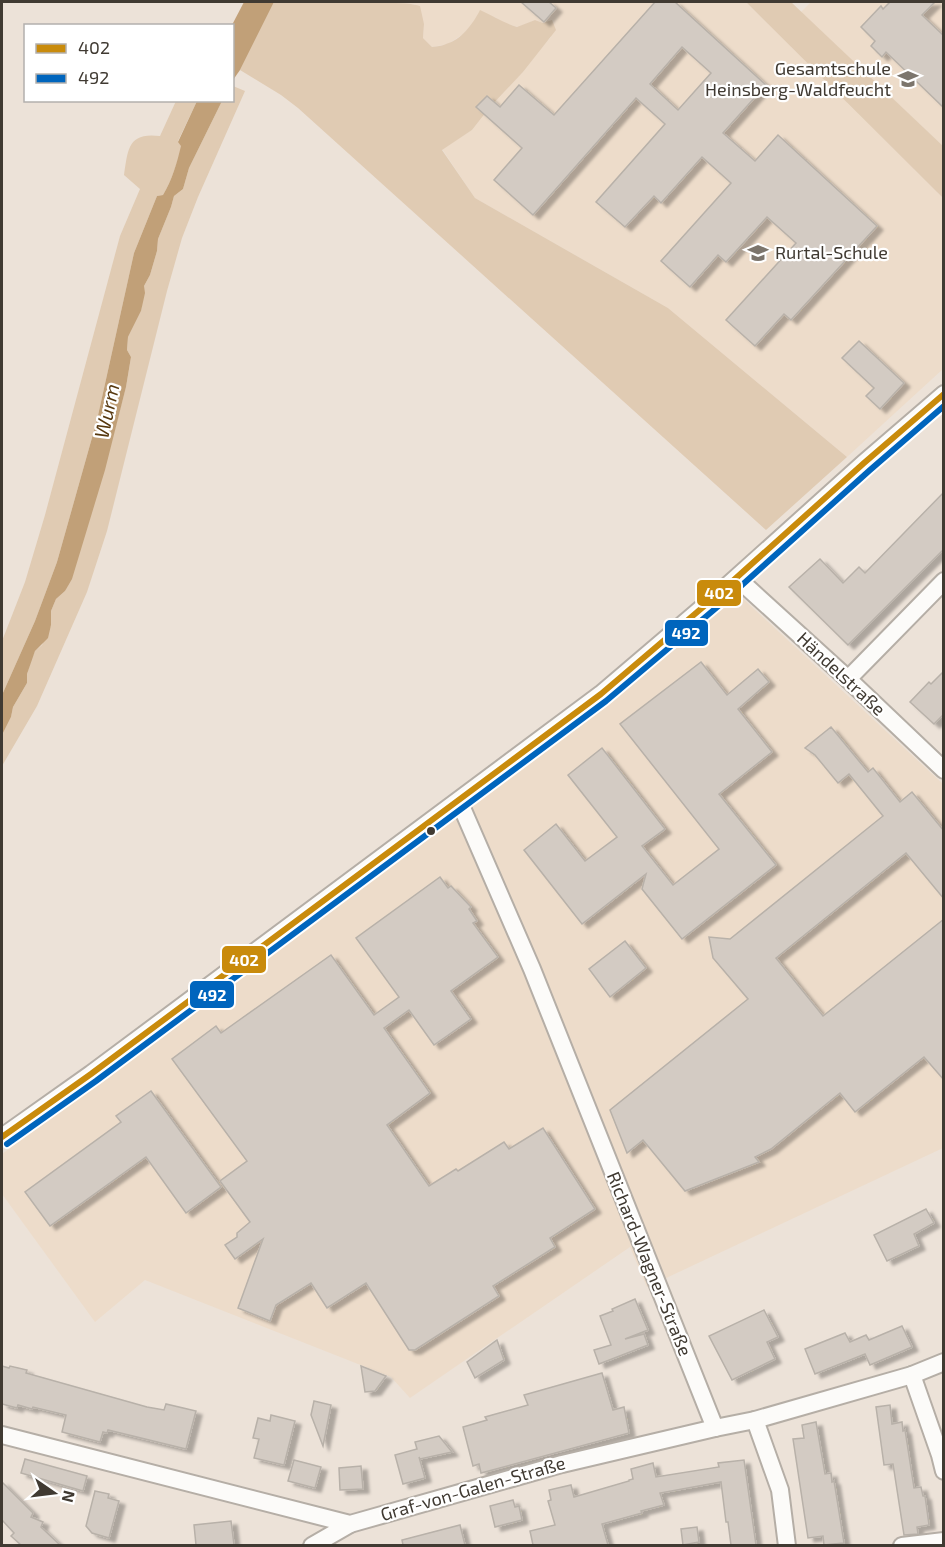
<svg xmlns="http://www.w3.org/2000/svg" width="945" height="1547" viewBox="0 0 945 1547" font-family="'Exo 2',sans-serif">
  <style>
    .built { fill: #eddcca }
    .green { fill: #e0cbb3 }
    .water { fill: #c1a078 }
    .building { fill: #d3cbc3; stroke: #b8b1a9; stroke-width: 1.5; fill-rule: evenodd; filter: url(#shadow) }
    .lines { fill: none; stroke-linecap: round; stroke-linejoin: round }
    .minor-casing { stroke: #b5aea6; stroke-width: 20 }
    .minor { stroke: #fcfbf9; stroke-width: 16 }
    .bus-1-casing { stroke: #fff; stroke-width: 10 }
    .bus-2-casing { stroke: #fff; stroke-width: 10 }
    .bus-1 { stroke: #c98b0c; stroke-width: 6 }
    .bus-2 { stroke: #0065bd; stroke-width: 6 }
    .bus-dot { fill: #403a32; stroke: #fff; stroke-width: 2 }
    .labels { text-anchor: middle; stroke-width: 4.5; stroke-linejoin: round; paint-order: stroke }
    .poi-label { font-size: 18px; fill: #403a32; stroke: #fff; text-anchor: end }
    .street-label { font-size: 18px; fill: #403a32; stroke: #fff }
    .water-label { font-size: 20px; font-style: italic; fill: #57380e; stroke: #fff }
    .line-badge { stroke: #fff; stroke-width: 2 }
    .badge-label { font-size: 16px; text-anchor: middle; font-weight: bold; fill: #fff }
  </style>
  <defs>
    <filter id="shadow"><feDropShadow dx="6" dy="4" stdDeviation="1.5" flood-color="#0004"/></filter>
  </defs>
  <rect width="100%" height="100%" fill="#ece2d8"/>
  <g class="built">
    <path d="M382,2H746L943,198V369L847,457L668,308L475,198L442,149L472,130L490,107L523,72L542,47L551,37L543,23L535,20L518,27L504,23L495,17L476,20L463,34L448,44L432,47L423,38L424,24L415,4H394Z"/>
    <path d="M811,2H943V146L801,12Z"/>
    <path d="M739,595L943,784V1148L647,1287L630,1247L410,1398L391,1377L145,1280L95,1322L2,1194V1154L413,849Z"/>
  </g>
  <g class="green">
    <path d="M274,2H382C394,4 408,2 420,6L424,24L423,38L432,47C437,46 442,46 446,44C461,40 473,24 480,10C493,16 504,23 517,27L535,20L543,23L552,20L556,30L523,72L490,107L472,130L442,150L475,198L668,308L847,457L766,530L298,108L281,95L240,70Z"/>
    <path d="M746,2H791L943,146V198Z"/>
    <path d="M233,86L245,91L198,197L182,238L167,291L107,531L87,592L37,706L2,766V735L11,717L13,707L27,683V674L31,660L35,651L42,645L51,625V611L56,599L65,591L104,470L126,387L131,357L127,350L128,337L141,311L144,286L150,275L157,251L158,239L171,207L174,196L183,189L189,168L222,101L232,100Z"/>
    <path d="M176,101H197L178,141L182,146C177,163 172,180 163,195L157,196L134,253L97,420L57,562L35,621L2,695V641L25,582L45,515L120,236L140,189L124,175C128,149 128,132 160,136Z"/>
  </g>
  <g class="water">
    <path d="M244,2H274L240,70L233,80L232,25Z"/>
    <path d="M197,101H222L189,168L183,189L174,196L171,207L158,239L157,251L150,275L144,286L145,293L141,311L128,337L127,350L131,357L126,387L105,470L72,579L65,591L56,599L51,611V625L48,638L35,651L27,674V683L13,707L11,717L2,735V695L35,621L57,562L97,420L134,253L157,196L163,195C172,180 177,163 181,146L178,142Z"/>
  </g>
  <g class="building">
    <path d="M521,2H549L556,8L544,22Z"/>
    <path d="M655,2H675L766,85L723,133L755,161L778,135L877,226L791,320L784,314L755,346L726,320L796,243L767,217L726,262L718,255L690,287L661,261L731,183L702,157L661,203L654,196L625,227L596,202L665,124L636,98L533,215L494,180L522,148L476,107L487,96L500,107L519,85L554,115ZM682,47L711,73L678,110L650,84Z"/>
    <path d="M890,2H935L922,15L944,36V108L886,52L882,57L871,46L875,41L861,27L881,6L883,9Z"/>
    <path d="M859,341L904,383L880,409L866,396L874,388L842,358Z"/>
    <path d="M944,492V549L848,645L789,587L820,559L843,583L859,567L865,573Z"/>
    <path d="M701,662L727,695L758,669L769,682L738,709L772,752L719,794L776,865L682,939L642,889L646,874L582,924L524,850L556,824L585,861L617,837L568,775L602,748L665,829L642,846L673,885L719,849L620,724Z"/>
    <path d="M944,671V714L934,724L910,702L929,682L931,684Z"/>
    <path d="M831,727L868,772L873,768L900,802L912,792L944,831V899L906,853L776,958L823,1016L944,919V1080L924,1057L855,1112L840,1093L771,1149L755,1157L759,1162L685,1191L643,1140L627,1153L610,1110L748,999L713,958L709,937L730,939L883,816L849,774L838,783L815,755L805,748Z"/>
    <path d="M440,877L448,888L451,886L471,907L469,909L477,921L473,923L498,957L451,991L471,1019L434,1045L409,1010L384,1028L430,1093L387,1125L429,1186L456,1169L458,1171L504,1142L509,1149L543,1128L595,1209L550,1238L555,1247L493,1286L499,1296L415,1350H409L366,1283L327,1308L311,1283L276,1305L270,1321L238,1308L263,1239L235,1259L225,1245L237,1237V1233L250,1222L220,1181L247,1161L172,1059L216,1026L221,1033L331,955L374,1015L399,997L356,938Z"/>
    <path d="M625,941L646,968L610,997L589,969Z"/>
    <path d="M151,1091L221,1187L186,1213L146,1157L50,1226L25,1192L121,1122L116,1116Z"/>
    <path d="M926,1209L934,1223L914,1234L919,1246L887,1261L874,1235Z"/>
    <path d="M635,1299L648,1330L625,1339L644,1334L648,1345L599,1364L594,1350L611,1345L600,1316L613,1311L612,1309Z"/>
    <path d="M764,1310L778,1337L767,1342L775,1359L732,1380L709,1336Z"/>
    <path d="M902,1326L912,1347L870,1365L865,1354L815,1374L805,1349L845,1333L850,1342L866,1335L869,1340Z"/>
    <path d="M497,1340L504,1360L475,1378L467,1362Z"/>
    <path d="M2,1366L9,1368L10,1366L27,1370L26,1373L147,1407L164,1410L166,1404L196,1411L186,1449L108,1430L107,1433L103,1432L100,1442L62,1432L66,1415L33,1407L32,1409L18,1405L17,1408L2,1404Z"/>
    <path d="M361,1366L386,1376L375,1391L365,1392Z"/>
    <path d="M602,1373L613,1410L624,1407L629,1433L481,1473L479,1464L473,1466L463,1427L487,1420L485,1417L528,1405L524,1395Z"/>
    <path d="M314,1401L331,1405L323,1446L311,1415Z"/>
    <path d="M890,1405L892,1424L902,1422L903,1431L905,1430L914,1488L921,1487L923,1496H925L929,1525L917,1527L918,1534L904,1535L893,1464L884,1465L876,1407Z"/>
    <path d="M271,1415L295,1421L284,1465L254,1458L259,1439L253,1438L258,1418L270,1421Z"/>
    <path d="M816,1422L825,1474L831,1473L832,1482L834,1481L844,1543L824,1545L823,1536L808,1538L793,1439L804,1438L802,1425Z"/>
    <path d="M439,1436L452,1452L420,1459L419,1457L425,1478L403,1484L395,1455L417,1449L415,1442Z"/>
    <path d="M25,1459L87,1476L83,1491L21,1473Z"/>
    <path d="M294,1460L321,1467L315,1488L288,1481Z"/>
    <path d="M744,1460L756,1545H731L728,1522H726L721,1482L660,1493L664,1505L641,1511L642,1513L602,1524L608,1545H533L530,1531L555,1525L548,1501L551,1500L549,1490L571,1485L574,1497L629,1481V1480L633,1479L631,1469L653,1463L656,1477L719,1467L718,1463Z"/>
    <path d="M361,1466L363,1489L340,1490L339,1468Z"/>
    <path d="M2,1482L33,1513L31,1517L43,1522L41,1527L60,1545H21L11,1536L14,1533L2,1520Z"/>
    <path d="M95,1491L109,1494L108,1498L119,1501L109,1538L92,1533L86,1526Z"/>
    <path d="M513,1500L515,1507L519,1506L522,1520L495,1527L490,1506Z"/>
    <path d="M231,1521L234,1545H196L194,1525Z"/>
    <path d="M460,1525L465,1545H403L402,1540Z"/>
    <path d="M697,1527L699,1542L683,1545L681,1529Z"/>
  </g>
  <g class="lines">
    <g class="minor-casing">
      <g id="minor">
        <path d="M737,578L848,679L944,770"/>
        <path d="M848,679L944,581"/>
        <path d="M459,801L532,969L715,1428"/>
        <path d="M2,1137L91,1074L601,694L716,596L864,463L944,394"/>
        <path d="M912,1375L940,1455L944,1471"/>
        <path d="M755,1420L780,1490L787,1546"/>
        <path d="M2,1435L350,1524L562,1464L715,1428L755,1420L912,1375L944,1362"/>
        <path d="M312,1546L350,1524"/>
        <path d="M902,1546L944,1541"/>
      </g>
    </g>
    <use href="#minor" class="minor"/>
    <g class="bus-1-casing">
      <path id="bus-1" d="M2,1137L91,1074L601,694L716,596L864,463L944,394"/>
    </g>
    <g class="bus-2-casing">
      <path id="bus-2" d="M7,1144L96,1081L606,701L722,603L870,470L944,406"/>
    </g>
    <use href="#bus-1" class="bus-1"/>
    <use href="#bus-2" class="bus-2"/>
  </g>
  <defs>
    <g id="school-bare" transform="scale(1.62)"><path d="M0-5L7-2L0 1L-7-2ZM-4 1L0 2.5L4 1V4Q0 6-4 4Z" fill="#7c756c" stroke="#fff" stroke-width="2.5" paint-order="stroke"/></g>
  </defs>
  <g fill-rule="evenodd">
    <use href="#school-bare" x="908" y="79"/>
    <use href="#school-bare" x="758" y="253"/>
  </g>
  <circle class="bus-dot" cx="431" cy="831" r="5"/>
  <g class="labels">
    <g class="poi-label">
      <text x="891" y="75">Gesamtschule<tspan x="891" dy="21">Heinsberg-Waldfeucht</tspan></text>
      <text x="775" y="259" text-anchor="start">Rurtal-Schule</text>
    </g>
    <g class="street-label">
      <text transform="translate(841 674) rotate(43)" y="6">Händelstraße</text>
      <text transform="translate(649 1264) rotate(68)" y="6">Richard-Wagner-Straße</text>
      <text transform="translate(473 1489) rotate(-16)" y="6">Graf-von-Galen-Straße</text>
    </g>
    <g class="water-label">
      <text transform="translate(107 411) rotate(-78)" y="7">Wurm</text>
    </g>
  </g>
  <g class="line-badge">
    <rect x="696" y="579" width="46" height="28" rx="6" fill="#c98b0c"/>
    <rect x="664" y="619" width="45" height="28" rx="6" fill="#0065bd"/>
    <rect x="221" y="945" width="46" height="29" rx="6" fill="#c98b0c"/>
    <rect x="189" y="980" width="46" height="29" rx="6" fill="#0065bd"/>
  </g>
  <g class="badge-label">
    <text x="719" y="599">402</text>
    <text x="686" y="639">492</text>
    <text x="244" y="966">402</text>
    <text x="212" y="1001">492</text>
  </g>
  <rect width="945" height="1547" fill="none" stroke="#403a32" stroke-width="6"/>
  <rect x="24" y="24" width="210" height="78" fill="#ffffff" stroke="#b3b0ad" stroke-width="1.5"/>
  <rect x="36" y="44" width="30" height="9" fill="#c98b0c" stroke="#b3b0ad" stroke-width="1.5"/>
  <text x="78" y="54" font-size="18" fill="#403a32">402</text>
  <rect x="36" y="74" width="30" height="9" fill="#0065bd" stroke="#b3b0ad" stroke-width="1.5"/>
  <text x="78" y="84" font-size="18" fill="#403a32">492</text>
  <g transform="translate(54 1493) rotate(104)" stroke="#ffffff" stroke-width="4.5" paint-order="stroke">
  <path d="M0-4.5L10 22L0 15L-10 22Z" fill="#403a32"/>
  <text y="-9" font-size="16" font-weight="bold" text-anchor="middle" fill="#403a32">N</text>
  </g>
</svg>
